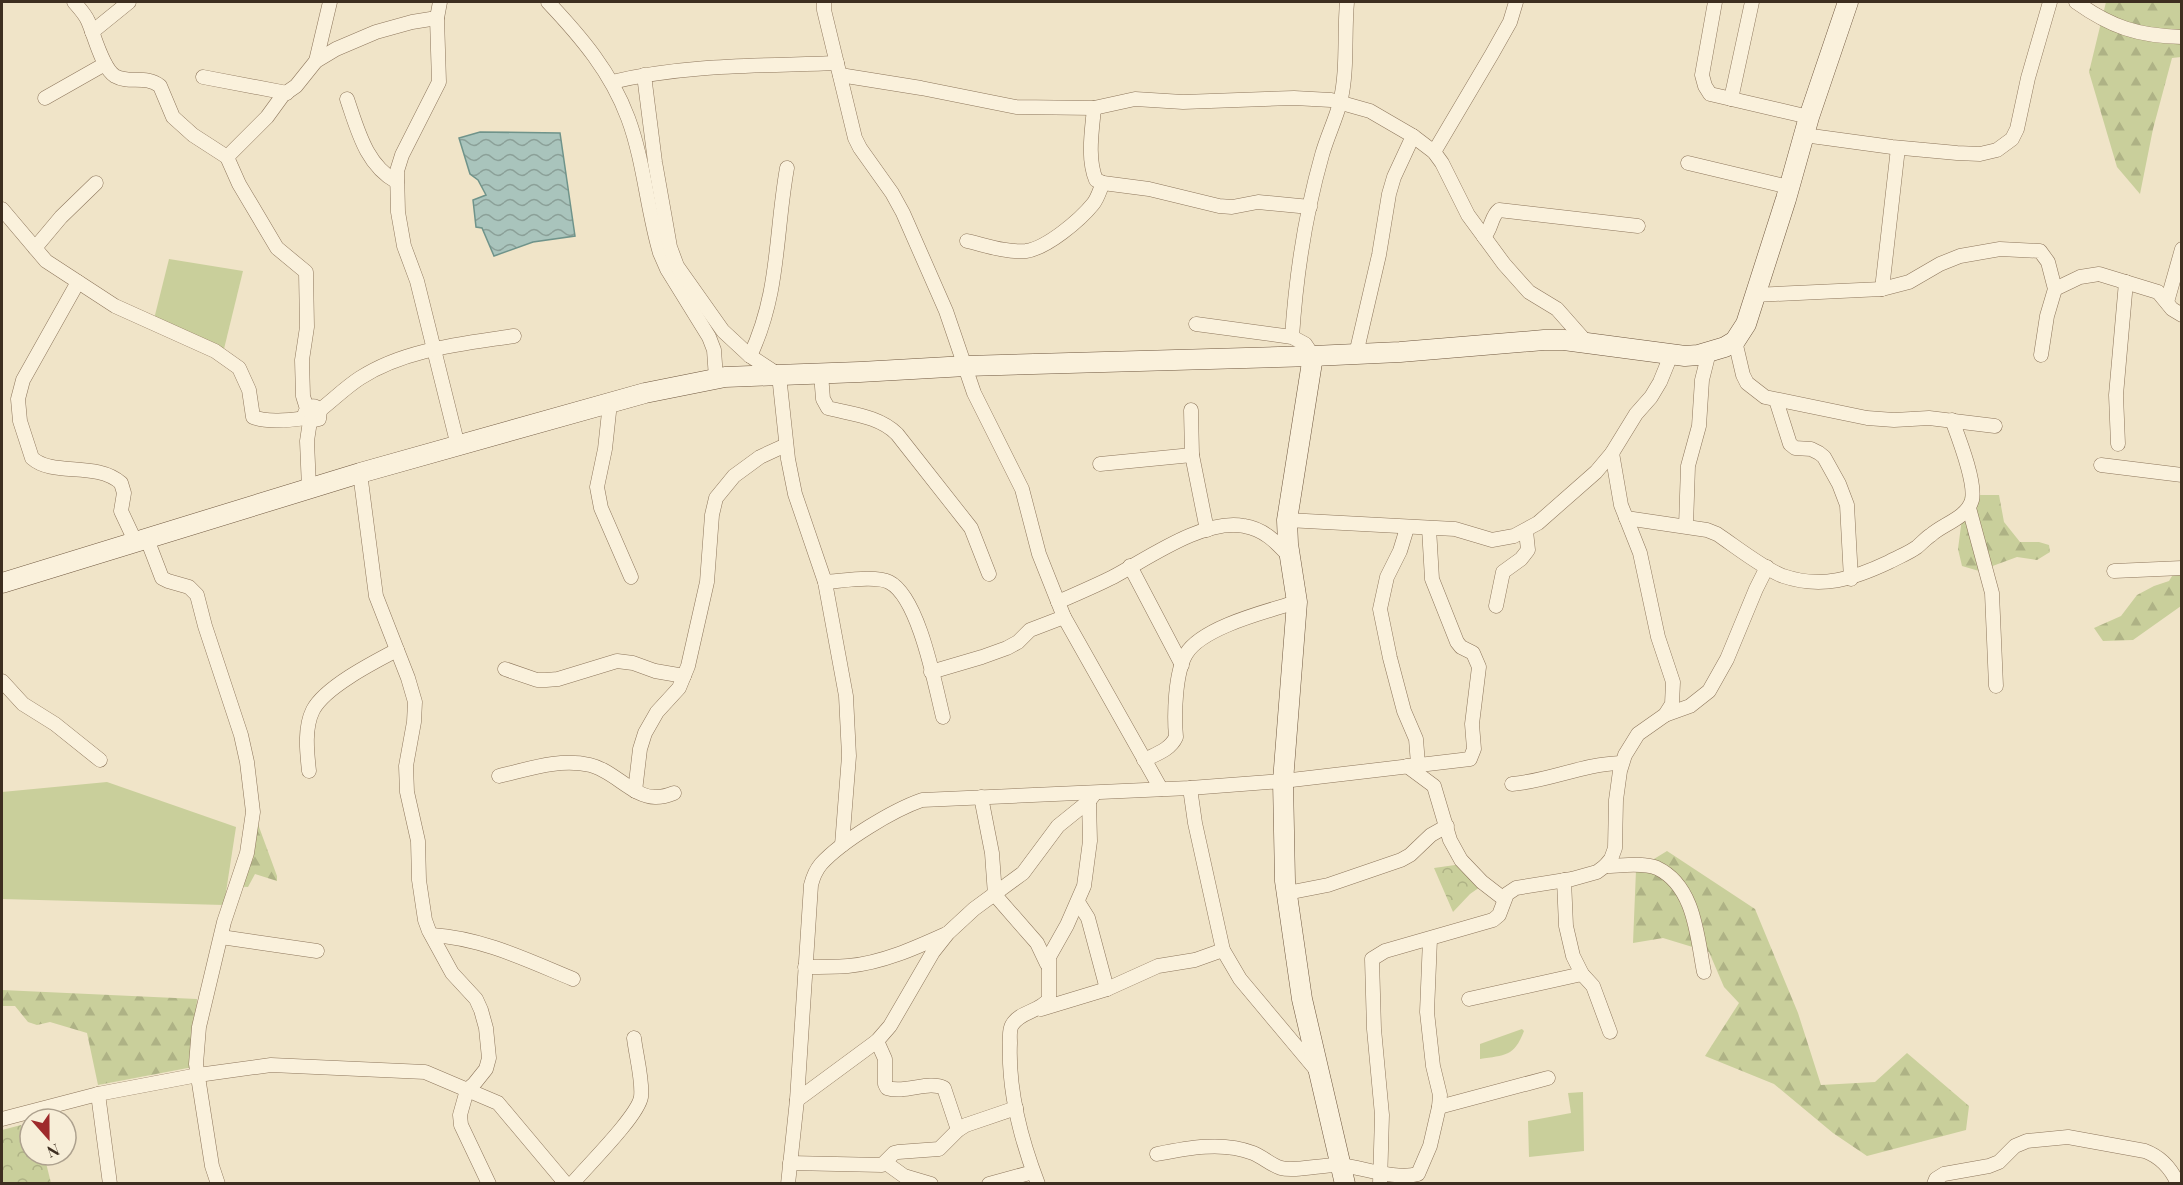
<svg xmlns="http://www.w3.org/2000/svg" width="2183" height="1185" viewBox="0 0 2183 1185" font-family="'Playfair Display',serif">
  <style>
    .grass { fill: #c9cf9b }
    .forest { fill: url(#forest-firs) }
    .park { fill: url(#park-crowns) }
    .water { fill: url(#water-waves); stroke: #6f938a; stroke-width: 1.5 }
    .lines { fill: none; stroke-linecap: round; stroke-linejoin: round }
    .street-casing { stroke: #8d765c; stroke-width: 15 }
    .secondary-casing { stroke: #6f573f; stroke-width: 21 }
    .street { stroke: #faf1dc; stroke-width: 14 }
    .secondary { stroke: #faf1dc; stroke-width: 20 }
  </style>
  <defs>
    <pattern id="forest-firs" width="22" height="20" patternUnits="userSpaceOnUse" patternTransform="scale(1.5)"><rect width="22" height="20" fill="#c9cf9b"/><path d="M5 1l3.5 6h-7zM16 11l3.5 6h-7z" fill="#aeb285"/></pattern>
    <pattern id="park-crowns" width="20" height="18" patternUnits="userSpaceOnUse" patternTransform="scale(1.5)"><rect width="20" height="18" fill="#c9cf9b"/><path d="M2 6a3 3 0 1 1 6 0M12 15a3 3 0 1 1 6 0" fill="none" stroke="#aeb285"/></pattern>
    <pattern id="water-waves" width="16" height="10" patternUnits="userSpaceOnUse" patternTransform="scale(1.5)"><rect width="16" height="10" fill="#a9c4bc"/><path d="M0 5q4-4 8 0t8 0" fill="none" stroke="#8ba098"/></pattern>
  </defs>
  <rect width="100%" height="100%" fill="#f0e4c8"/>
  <g class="grass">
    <path d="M169,259L243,271L223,353L154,319Z"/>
    <path d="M107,782L236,827L224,905L2,899V792Z"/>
    <path d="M1522,1029L1524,1031C1514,1057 1505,1055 1480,1059V1044Z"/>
    <path d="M1583,1092L1584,1151L1529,1157L1528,1121L1571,1113L1568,1093Z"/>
  </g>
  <g class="forest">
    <path d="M2106,2L2181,3V57L2172,58L2153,129L2140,194L2117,167L2089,72Z"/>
    <path d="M1965,495H1999L2004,522L2020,542H2039L2049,545L2050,552L2037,560L2017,557L1979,571L1962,566L1958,549Z"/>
    <path d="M2177,568L2181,570V606L2133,640L2103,641L2094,628L2121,616L2137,595L2154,586L2169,581Z"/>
    <path d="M251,805L277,876V881L255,874L248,887L232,886Z"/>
    <path d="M1667,851L1755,909L1798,1013L1821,1085L1875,1082L1907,1053L1969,1106L1966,1130L1867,1156L1833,1133L1774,1084L1705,1056L1739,1003L1724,987L1709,952L1663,938L1633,943L1636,870Z"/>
    <path d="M2,990L197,999L193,1067L98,1085L87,1033L50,1022L37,1025L28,1022L15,1006H2Z"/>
  </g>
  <g class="park">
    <path d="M1462,864L1480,887L1470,894L1453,912L1434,868Z"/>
    <path d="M21,1125L30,1160L45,1159L51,1183H2V1130Z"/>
  </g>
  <path class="water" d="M480,132L560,133L575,236L533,242L494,256L482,228L476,227L473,200L486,195L478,180L470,174L459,138Z"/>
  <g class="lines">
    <g class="street-casing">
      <g id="street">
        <path d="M74,2C79,8 85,14 88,21C94,34 102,68 115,76C129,84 146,75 160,86L173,117L193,135L227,157L239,184L277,248L306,272L307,327L302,360L303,396L307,409L305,413L310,421L319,419L320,410C315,405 312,405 307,409"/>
        <path d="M440,2L437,18L439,82L402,155L397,171L398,212L404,246L417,281L458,446"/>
        <path d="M548,2C581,37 611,72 628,118C644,161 647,209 660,253L667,269L709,337L714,350L716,378"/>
        <path d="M824,2V10L855,138L860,148L892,193L903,213L946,311L974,393L1022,489L1039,554L1064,617L1161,789"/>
        <path d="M1715,2L1702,75L1705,86L1710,94L1809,117"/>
        <path d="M2076,2C2111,27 2138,36 2182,37"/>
        <path d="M92,32L129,2"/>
        <path d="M316,61L330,2"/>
        <path d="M644,75L655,162L666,224L670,247L677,266L723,331L750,356L779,375L788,459L795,494L825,582L846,696L849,756L842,845"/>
        <path d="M840,75L921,88L1016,107L1094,108L1135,99L1183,102L1294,98L1331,100L1370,111L1413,136L1434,152L1442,163L1468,215L1504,264L1529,292L1557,309L1587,343"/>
        <path d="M203,77L287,93"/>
        <path d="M612,82C684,64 763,66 837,63"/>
        <path d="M45,98L105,64"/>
        <path d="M347,99C358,131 366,165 397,182"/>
        <path d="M1731,99L1752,2"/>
        <path d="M1094,108C1092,131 1087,158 1096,180L1103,183L1149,189L1219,206L1232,207L1258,202L1310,207"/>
        <path d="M1804,135L1892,147L1957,153L1980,154L1997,150L2012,139L2017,129L2028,78L2050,2"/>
        <path d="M1434,152L1492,54L1510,22L1516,2"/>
        <path d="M227,157L267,117L283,95L296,86L316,61L336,49L376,32L412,22L437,18"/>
        <path d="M1688,163L1789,187"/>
        <path d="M2,209L46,261L115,306L215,351L239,368L249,390L253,417C268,423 290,420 306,418"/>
        <path d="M1484,237C1492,228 1491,216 1499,210L1638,226"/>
        <path d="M967,241C985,245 1007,253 1026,251C1047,248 1080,220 1093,204C1098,198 1100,189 1103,183"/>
        <path d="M35,248L61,217L96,183"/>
        <path d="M78,282L23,380L18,399L20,421L32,458C53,477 96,461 121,483L124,493L121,511L136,543"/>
        <path d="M1882,289L1898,148"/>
        <path d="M2055,289L2080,277L2099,274L2158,292L2172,309L2182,315"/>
        <path d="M1754,295L1882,289L1909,282L1940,264L1960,256L2000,249L2040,251L2048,262L2055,289L2047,316L2041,355"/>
        <path d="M2167,302L2182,249"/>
        <path d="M1196,324L1292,337L1305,344L1313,356"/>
        <path d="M1292,337C1296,276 1305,215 1322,155C1327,137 1335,121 1340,103C1348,70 1344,35 1347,2"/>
        <path d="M1735,341L1743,375L1747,383L1765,397L1867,418L1894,420L1929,418L1995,426"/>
        <path d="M1356,354L1379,255L1389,194L1394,177L1413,136"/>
        <path d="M750,356C780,292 775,235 787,168"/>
        <path d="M821,374L823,399L828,408C851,414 879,416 897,434L971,528L989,574"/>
        <path d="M1776,400L1790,444L1795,448L1811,449L1819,453L1824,457L1839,484L1847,505L1851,579"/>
        <path d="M610,403L605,449L597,487L601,508L631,577"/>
        <path d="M320,410C333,400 346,387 360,378C405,349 462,344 514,336"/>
        <path d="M1191,410L1192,455L1207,530"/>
        <path d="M2118,444L2116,395L2126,282"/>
        <path d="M1100,464L1192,455"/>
        <path d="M2101,465L2182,475"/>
        <path d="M360,473L376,596L408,678L415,702L414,722L406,766L407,792L418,841L419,880L425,920L429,931L452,973L476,999L481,1010L486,1028L489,1058L486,1069L474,1084L467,1090L460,1115L461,1125L489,1184"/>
        <path d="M309,488L307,441L310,421"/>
        <path d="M1969,508L1992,593L1996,686"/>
        <path d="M1626,518L1707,530L1717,534C1735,546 1764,569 1783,576C1822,589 1853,579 1889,562C1898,557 1909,553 1917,547C1922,543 1926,538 1931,535C1943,524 1967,518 1972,500C1976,482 1959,439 1952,420"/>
        <path d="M1287,520L1455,529L1492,540L1514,536L1538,523L1596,472L1612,453L1636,414L1651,397L1660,382L1671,355"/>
        <path d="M1686,526L1688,466L1699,426L1702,380L1709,352"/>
        <path d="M1407,528L1400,551L1387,577L1380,609L1390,658L1404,711L1416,739L1418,764"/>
        <path d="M147,539L162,578L168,581L189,587L197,595L205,626L241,735L247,762L253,812L247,853L224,922L199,1027L196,1064L212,1166L218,1184"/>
        <path d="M1130,566L1182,665"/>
        <path d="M2114,571L2182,568"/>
        <path d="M825,582C842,581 875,575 889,582C919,597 935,685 943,717"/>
        <path d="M1058,602C1076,594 1095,586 1113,577C1147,559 1204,518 1244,526C1264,529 1276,542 1289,556"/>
        <path d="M1496,606L1503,572L1521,559L1528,550L1526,531"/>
        <path d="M505,669L537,680H546L558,679L617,661L633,663L655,671L684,676"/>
        <path d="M931,672L982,657L1007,648L1018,642L1030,630L1064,617"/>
        <path d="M2,681L23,704L55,724L100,760"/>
        <path d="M1665,715L1690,706L1709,691L1727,659L1756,589L1767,567"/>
        <path d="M1144,760C1156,754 1170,750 1176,737C1174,715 1175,673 1186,654C1202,627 1268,611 1297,602"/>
        <path d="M1407,766L1434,786L1450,840L1461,860L1482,882L1504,899"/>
        <path d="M309,771C307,752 304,728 313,710C325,687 374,662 397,650"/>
        <path d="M499,776C529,769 559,758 590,765C613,770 634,798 656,797C662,797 669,795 674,793"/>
        <path d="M1512,784C1549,781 1583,764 1621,763"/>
        <path d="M1190,788L1195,823L1223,950L1240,979L1317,1071"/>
        <path d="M635,791L640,749L645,733L657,712L679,688L688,666L707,582L712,515L716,498L734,476L760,457L786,445"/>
        <path d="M981,797L992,853L995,895L1037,943L1047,964"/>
        <path d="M1605,866C1620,866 1643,862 1657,868C1695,886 1697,937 1704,972"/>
        <path d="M1564,880L1566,926L1573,956L1582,974L1593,986L1610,1032"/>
        <path d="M1287,893L1328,885L1401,860L1410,855L1431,835L1447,826"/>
        <path d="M1078,902L1088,918L1107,989"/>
        <path d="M432,935C482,938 527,960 573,979"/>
        <path d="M221,937L317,951"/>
        <path d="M805,967C819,967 834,967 848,966C882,963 915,948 946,934"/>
        <path d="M1469,999L1582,974"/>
        <path d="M1041,1009L1107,989L1158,966L1195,960L1223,950"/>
        <path d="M877,1041L885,1059V1084L887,1088C906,1094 928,1080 944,1088L958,1130"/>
        <path d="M98,1094L110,1184"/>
        <path d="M797,1100L877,1041L890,1026L933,952L948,933L974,909L1023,873L1058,826L1089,801L1095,793"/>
        <path d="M1439,1107L1548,1078"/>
        <path d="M2,1119L98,1094L198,1075L271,1065L425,1072L498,1103L566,1184"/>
        <path d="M1157,1154C1187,1148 1223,1141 1253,1153C1263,1157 1271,1165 1281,1168C1294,1172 1324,1164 1341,1165C1364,1168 1396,1180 1418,1174L1430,1146L1439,1107L1440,1095L1433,1066L1427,1012L1430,939"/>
        <path d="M790,1163L882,1165L894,1153L898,1152L939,1149L958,1130L966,1125L1016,1108"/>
        <path d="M886,1163L904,1176L931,1184"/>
        <path d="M572,1184C587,1166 638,1116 641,1097C643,1081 636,1055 634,1038"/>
        <path d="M788,1184L797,1100L811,885C813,877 816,870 821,864C842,841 893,810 922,800L1190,788L1283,781L1470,759L1474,749L1472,724L1479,667L1473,653L1461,647L1457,642L1432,579L1429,528"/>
        <path d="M989,1184L1033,1172"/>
        <path d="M1038,1184C1021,1140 1008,1090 1010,1043C1010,1037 1009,1030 1012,1025C1020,1011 1040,1012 1049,999V957L1067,925L1084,886L1090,841L1089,801"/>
        <path d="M1380,1184L1382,1115L1374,1029L1372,959L1385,951L1493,920L1499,915L1507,894L1516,888L1572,879L1597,872L1605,866L1611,859L1615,848L1616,800L1620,771L1625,755L1638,734L1665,715L1672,704L1673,682L1658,637L1640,553L1621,505L1612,453"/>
        <path d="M1934,1184L1936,1179L1944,1174L1989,1166L1999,1162L2015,1146L2027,1141L2068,1137L2145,1151C2161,1157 2171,1168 2178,1184"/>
      </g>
    </g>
    <g class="secondary-casing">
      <g id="secondary">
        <path d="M1313,356L1287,520L1288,544L1297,602L1283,781L1285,881L1302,999L1345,1184"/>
        <path d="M2,583L360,473L645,393L725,377L860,372L966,366L1313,356L1400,352L1544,340H1564L1685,356L1698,355L1725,347L1735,341L1746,324L1786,199L1809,117L1848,2"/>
      </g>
    </g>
    <use href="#street" class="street"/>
    <use href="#secondary" class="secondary"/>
  </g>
  <rect width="2183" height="1185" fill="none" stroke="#3d2e20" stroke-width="6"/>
  <g transform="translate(48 1137) rotate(159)"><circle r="28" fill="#f7eed8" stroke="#ada18e" stroke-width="1.5"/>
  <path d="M0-4.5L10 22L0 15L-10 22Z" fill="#9e2a2b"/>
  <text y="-9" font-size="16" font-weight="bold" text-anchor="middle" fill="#3d2e20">N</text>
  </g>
</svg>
